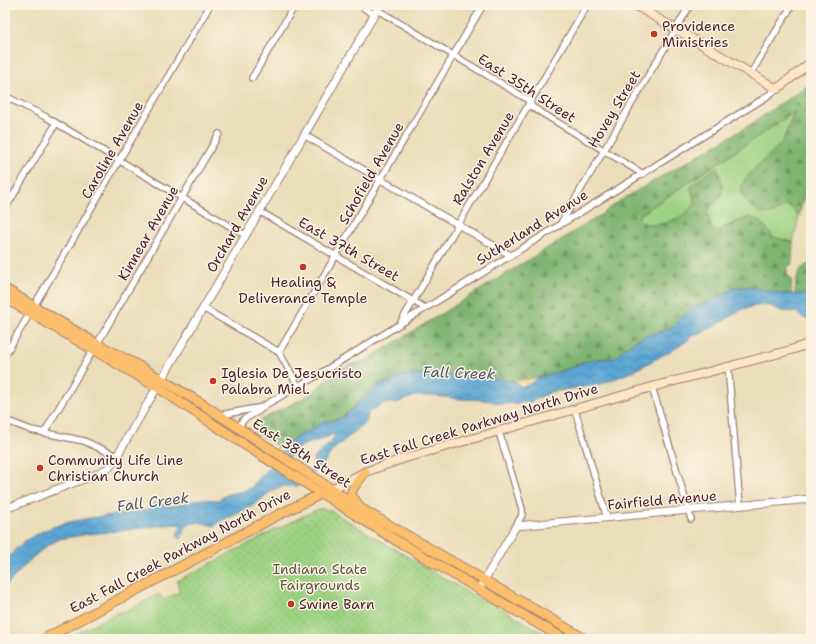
<svg xmlns="http://www.w3.org/2000/svg" width="816" height="644" viewBox="0 0 816 644" font-family="'Shantell Sans',sans-serif">
  <style>
    .green { fill: #9dd282; stroke: #747856 }
    .forest { fill: url(#forest-firs); stroke: #646a4e }
    .sand { fill: url(#sand-dots); stroke: #9c7c64 }
    .park { fill: url(#park-dots); stroke: #747856 }
    .water { fill: url(#water-waves); stroke: #52627f; fill-rule: evenodd }
    .lines { fill: none; stroke-linecap: round; stroke-linejoin: round }
    .minor-casing { stroke: #9a7e72; stroke-width: 8 }
    .tertiary-casing { stroke: #9a7e72; stroke-width: 9 }
    .secondary-casing { stroke: #9a7e72; stroke-width: 10 }
    .primary-casing { stroke: #9a7e72; stroke-width: 11 }
    .minor { stroke: #fff; stroke-width: 5.5 }
    .tertiary { stroke: #fff; stroke-width: 7 }
    .secondary { stroke: #fde5c5; stroke-width: 8 }
    .primary { stroke: #fabe6d; stroke-width: 9 }
    .poi-dot { fill: #c8321e; stroke: #fcf5e5; stroke-width: 1.5 }
    .labels { text-anchor: middle; stroke-width: 3; stroke-linejoin: round; paint-order: stroke }
    .poi-label { font-size: 14px; fill: #4a1f2b; stroke: #fcf5e5; text-anchor: start }
    .street-label { font-size: 14px; fill: #4a1f2b; stroke: #fcf5e5 }
    .park-label { font-size: 14px; fill: #635545; stroke: #fcf5e5 }
    .water-label { font-size: 15px; font-style: italic; fill: #51556e; stroke: #fcf5e5 }
  </style>
  <defs>
    <pattern id="forest-firs" width="22" height="20" patternUnits="userSpaceOnUse"><rect width="22" height="20" fill="#7eb470"/><path d="M5 1l3.5 6h-7zM16 11l3.5 6h-7z" fill="#69925c"/></pattern>
    <pattern id="sand-dots" width="8" height="8" patternUnits="userSpaceOnUse"><rect width="8" height="8" fill="#eeda9e"/><path d="M2 2h.1M6 6h.1" fill="none" stroke="#cebb88" stroke-width="1.8" stroke-linecap="round"/></pattern>
    <pattern id="park-dots" width="8" height="8" patternUnits="userSpaceOnUse"><rect width="8" height="8" fill="#9dd282"/><path d="M2 2h.1M6 6h.1" fill="none" stroke="#89b470" stroke-width="1.8" stroke-linecap="round"/></pattern>
    <pattern id="water-waves" width="16" height="10" patternUnits="userSpaceOnUse"><rect width="16" height="10" fill="#5ba6d3"/><path d="M0 5q4-4 8 0t8 0" fill="none" stroke="#4d87ab"/></pattern>
  </defs>
  <rect width="100%" height="100%" fill="#fcf5e5"/>
  <filter id="ink" filterUnits="userSpaceOnUse"><feTurbulence type="fractalNoise" baseFrequency=".025" numOctaves="2"/><feDisplacementMap in="SourceGraphic" scale="8" xChannelSelector="R" yChannelSelector="G"/><feConvolveMatrix kernelMatrix="1 2 1 2 8 2 1 2 1" color-interpolation-filters="sRGB"/></filter>
  <filter id="wash" filterUnits="userSpaceOnUse"><feTurbulence type="fractalNoise" baseFrequency=".012" numOctaves="4" result="noise"/><feDisplacementMap in="SourceGraphic" scale="16" xChannelSelector="R" yChannelSelector="G"/><feGaussianBlur stdDeviation="0.9" result="paint"/><feColorMatrix in="noise" values="0 0 0 0 0 0 0 0 0 0 0 0 0 0 0 0 0 1.4 0 .05"/><feComposite in="paint" operator="in"/></filter>
  <g filter="url(#wash)">
    <rect width="100%" height="100%" fill="#ebddb9"/>
    <path class="green" d="M797,110L793,115L782,142L744,180L791,207L799,216L793,242L772,237C756,206 738,221 713,233L707,213C709,207 713,205 717,201C727,192 720,178 717,167L694,183L691,187L695,204C685,218 653,233 638,219L640,215Z"/>
    <g class="forest">
      <path d="M811,83V103L805,113L804,119L807,122L811,119V170L799,216L791,207L786,205C782,208 775,213 770,214C760,217 739,198 741,188C745,172 772,155 782,142C788,133 792,120 796,111L640,215L638,219C653,233 685,218 695,204L691,187L694,183L717,167C720,178 727,192 717,201C713,204 709,207 707,213L713,233L749,217C761,220 767,227 772,237L793,242L792,264C787,266 787,269 787,274L792,280L791,294H783L772,291L746,287L735,288L715,299L690,309L672,327L657,333L644,336L627,346L613,359L603,358L576,367L563,370L550,375L513,381L417,374C403,376 388,380 376,387C354,400 353,421 323,421C316,430 311,430 301,435C294,438 290,442 283,445V450L253,430L251,425L255,423L313,393L327,379L349,365L365,361L604,213L608,209L626,197L745,128Z"/>
      <path d="M810,264L811,268V294H795C796,283 796,267 810,264Z"/>
    </g>
    <path class="sand" d="M541,377L530,385L522,387L513,381Z"/>
    <path class="park" d="M318,509H323L331,511L484,602L486,599L553,639H66L114,614L126,611L159,594L164,600L179,592L177,581L279,528Z"/>
    <path class="water" d="M746,287L772,291L783,294H811V319L803,318L796,312L782,311L770,306L761,305L743,309L715,326L699,333L692,335L688,340L678,347L632,372L601,384L551,392L530,402L502,404L486,400L459,399L434,396H415L396,403H384L369,412L366,422L333,450L321,467L296,487C291,486 286,485 281,487C269,490 262,500 252,506C240,514 226,517 214,526L199,522L189,524C184,528 184,534 180,540L177,536L181,525L176,524L89,534L60,539L48,545L32,558L5,587V562C11,554 18,545 27,540C62,516 106,518 147,510L153,506L155,502L163,505L173,506L200,499L218,500L228,494L244,491L252,487L283,450V445C290,442 294,439 300,435C310,430 315,430 323,421H334L345,416L376,387L402,376L417,374L496,379L513,381L522,387C531,385 533,380 541,377C551,373 564,371 574,367C577,366 579,363 582,362C591,360 603,358 613,359L627,346L644,336L657,333L672,327L690,309L715,299L735,288ZM333,434L335,436L331,442L313,459L315,464L314,468C304,471 293,481 282,476C281,471 284,468 286,464C299,438 311,447 333,434Z"/>
  </g>
  <g filter="url(#ink)">
    <g class="lines">
      <g class="minor-casing">
        <g id="minor">
          <path d="M359,5L370,12L376,13"/>
          <path d="M377,11L381,12L527,99L532,107L643,174"/>
          <path d="M5,14L6,13"/>
          <path d="M751,73L792,5"/>
          <path d="M252,78L295,5"/>
          <path d="M5,96L46,117L245,235"/>
          <path d="M304,135L510,255"/>
          <path d="M5,209L54,127L55,123"/>
          <path d="M259,211L425,308"/>
          <path d="M561,223L690,5"/>
          <path d="M34,306L210,5"/>
          <path d="M203,308L279,352L298,386"/>
          <path d="M401,322L587,5"/>
          <path d="M97,344L219,134"/>
          <path d="M279,352L483,5"/>
          <path d="M5,355L30,313"/>
          <path d="M728,366L740,506"/>
          <path d="M652,387L691,519"/>
          <path d="M575,410L607,518"/>
          <path d="M220,415L263,407"/>
          <path d="M5,420L31,430L84,441L117,456"/>
          <path d="M238,428L244,419L259,411L265,405L313,378L763,99L777,89"/>
          <path d="M499,432L522,509V515L516,526"/>
          <path d="M44,433L93,350"/>
        </g>
      </g>
      <g class="tertiary-casing">
        <g id="tertiary">
          <path d="M5,509L97,474L109,468L114,461L380,5"/>
          <path d="M479,589L516,526L811,499"/>
        </g>
      </g>
      <g class="secondary-casing">
        <g id="secondary">
          <path d="M635,5L777,89L811,62"/>
          <path d="M332,489L365,472L402,459L652,387L791,350L811,343"/>
        </g>
      </g>
      <g class="primary-casing">
        <g id="primary">
          <path d="M5,289L97,344L139,366L207,407L365,511L585,639"/>
          <path d="M5,298L157,387L242,443L397,541L564,639"/>
          <path d="M357,503L351,495L353,488L365,472"/>
          <path d="M44,639L280,514L325,492"/>
        </g>
      </g>
      <use href="#minor" class="minor"/>
      <use href="#tertiary" class="tertiary"/>
      <use href="#secondary" class="secondary"/>
      <use href="#primary" class="primary"/>
    </g>
  </g>
  <g class="poi-dot">
    <circle cx="654" cy="34" r="4"/>
    <circle cx="303" cy="267" r="4"/>
    <circle cx="213" cy="381" r="4"/>
    <circle cx="40" cy="468" r="4"/>
    <circle cx="291" cy="604" r="4"/>
  </g>
  <g class="labels">
    <g class="poi-label">
      <text x="662" y="31">Providence<tspan x="662" dy="16">Ministries</tspan></text>
      <text x="303" y="287" text-anchor="middle">Healing &amp;<tspan x="303" dy="16">Deliverance Temple</tspan></text>
      <text x="221" y="378">Iglesia De Jesucristo<tspan x="221" dy="16">Palabra Miel.</tspan></text>
      <text x="48" y="465">Community Life Line<tspan x="48" dy="16">Christian Church</tspan></text>
      <text x="299" y="609">Swine Barn</text>
    </g>
    <g class="street-label">
      <text transform="translate(527 88) rotate(33)" y="5">East 35th Street</text>
      <text transform="translate(614 109) rotate(-59)" y="5">Hovey Street</text>
      <text transform="translate(112 150) rotate(-60)" y="5">Caroline Avenue</text>
      <text transform="translate(483 158) rotate(-59)" y="5">Ralston Avenue</text>
      <text transform="translate(371 173) rotate(-60)" y="5">Schofield Avenue</text>
      <text transform="translate(237 224) rotate(-60)" y="5">Orchard Avenue</text>
      <text transform="translate(532 227) rotate(-32)" y="5">Sutherland Avenue</text>
      <text transform="translate(148 233) rotate(-60)" y="5">Kinnear Avenue</text>
      <text transform="translate(349 249) rotate(30)" y="5">East 37th Street</text>
      <text transform="translate(479 424) rotate(-17)" y="5">East Fall Creek Parkway North Drive</text>
      <text transform="translate(302 453) rotate(33)" y="5">East 38th Street</text>
      <text transform="translate(662 500) rotate(-5)" y="5">Fairfield Avenue</text>
      <text transform="translate(180 551) rotate(-28)" y="5">East Fall Creek Parkway North Drive</text>
    </g>
    <g class="park-label">
      <text x="320" y="574">Indiana State<tspan x="320" dy="16">Fairgrounds</tspan></text>
    </g>
    <g class="water-label">
      <text transform="translate(459 373) rotate(2)" y="5">Fall Creek</text>
      <text transform="translate(153 502) rotate(-7)" y="5">Fall Creek</text>
    </g>
  </g>
  <rect width="816" height="644" fill="none" stroke="#fcf5e5" stroke-width="20"/>
</svg>
